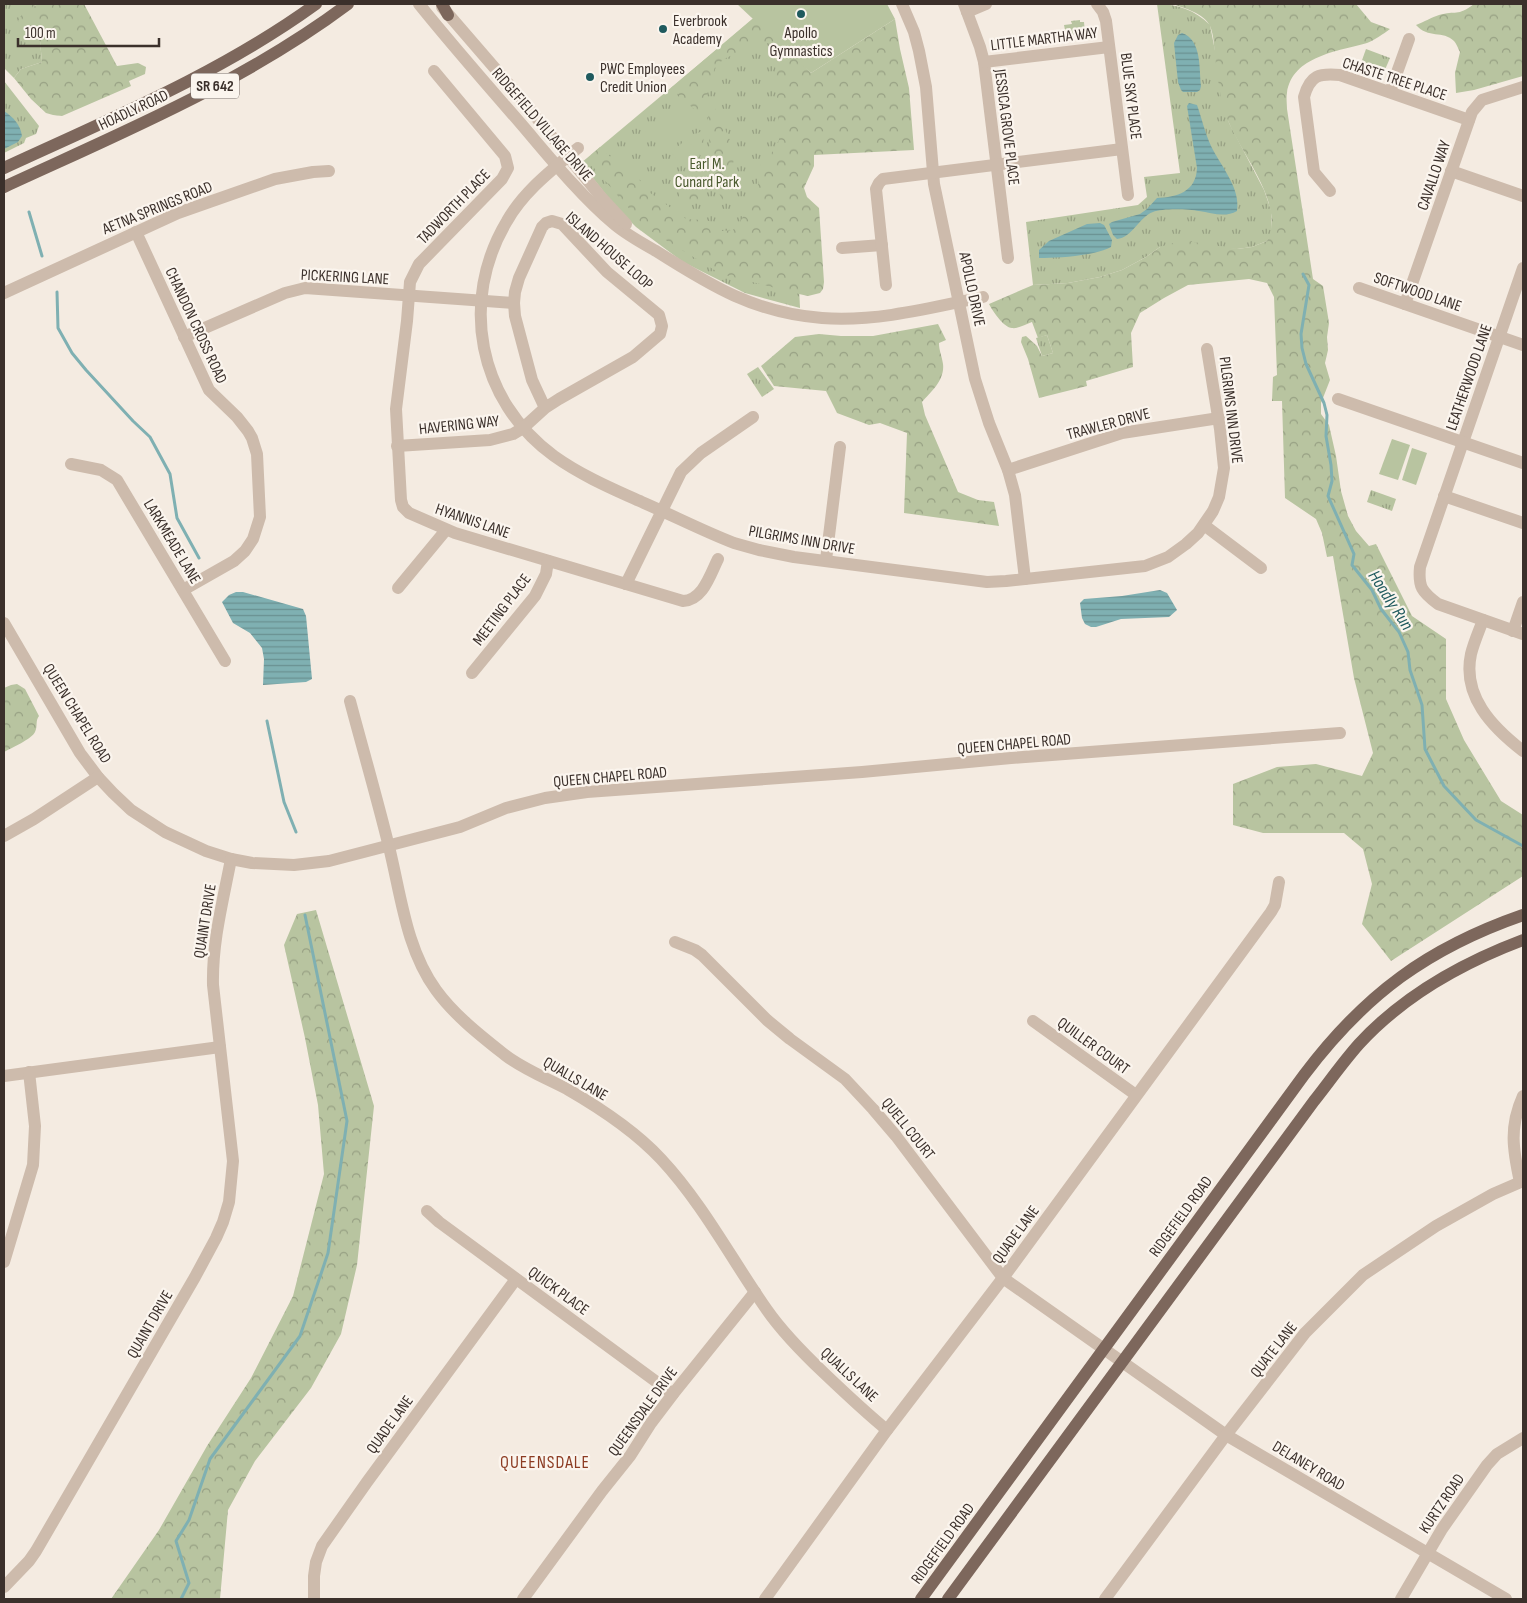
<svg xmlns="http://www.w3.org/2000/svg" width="1527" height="1603" viewBox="0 0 1527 1603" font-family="'Sofia Sans Condensed',sans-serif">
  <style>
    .grass { fill: url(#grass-tufts) }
    .forest { fill: url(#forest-crowns) }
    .pitch { fill: #b8c4a0 }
    .water { fill: url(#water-rules) }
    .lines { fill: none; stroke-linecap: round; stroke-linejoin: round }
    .stream { stroke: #7fb0b2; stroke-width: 3 }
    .minor { stroke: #cdbbac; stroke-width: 12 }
    .major { stroke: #7d675c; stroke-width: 12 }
    .poi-dot { fill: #1f5a5e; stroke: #fbf5ee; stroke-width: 2 }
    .labels { text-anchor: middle; stroke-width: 4.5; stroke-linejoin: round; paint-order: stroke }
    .shield { fill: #fbf5ee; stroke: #756b66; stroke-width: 1 }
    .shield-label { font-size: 15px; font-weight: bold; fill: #3b302b }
    .poi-label { font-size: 16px; fill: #3b302b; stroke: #fbf5ee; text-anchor: start }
    .street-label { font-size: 16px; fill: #3b302b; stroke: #fbf5ee }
    .park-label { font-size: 16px; fill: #4a5a2e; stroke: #fbf5ee }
    .water-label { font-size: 18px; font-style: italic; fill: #1f5a5e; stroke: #fbf5ee }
    .neighbourhood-label { font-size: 18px; letter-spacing: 1px; fill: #8c3b22; stroke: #fbf5ee }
  </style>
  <defs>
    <pattern id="grass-tufts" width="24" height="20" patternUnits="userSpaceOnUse" patternTransform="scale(1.25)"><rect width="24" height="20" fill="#b8c4a0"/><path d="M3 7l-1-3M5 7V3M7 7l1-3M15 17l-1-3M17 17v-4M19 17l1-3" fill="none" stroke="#97a083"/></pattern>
    <pattern id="forest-crowns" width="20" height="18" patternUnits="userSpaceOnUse" patternTransform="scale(1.25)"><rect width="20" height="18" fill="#b8c4a0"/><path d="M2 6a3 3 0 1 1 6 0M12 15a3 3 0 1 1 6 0" fill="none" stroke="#97a083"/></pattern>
    <pattern id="water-rules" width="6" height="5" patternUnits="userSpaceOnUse" patternTransform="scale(1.25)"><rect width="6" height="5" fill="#7fb0b2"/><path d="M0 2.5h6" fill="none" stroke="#699091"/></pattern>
  </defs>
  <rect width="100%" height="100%" fill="#f4ebe1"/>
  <g class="grass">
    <path d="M4,4H38L33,7L40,41L42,62L21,69L14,78L4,68Z"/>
    <path d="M1157,4C1178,4 1195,10 1210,25L1229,123L1264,190L1271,210L1272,233L1267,241L1252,247L1237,249L1160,247L1146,257L1122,270L1100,277L1068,283L1033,285L1026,222L1138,205L1147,197L1144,177L1180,173Z"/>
    <path d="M753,19L788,52L800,308L745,293L683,262L636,227L615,206L581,163Z"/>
    <path d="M1080,20V22H1084L1085,33L1070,35L1065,30L1064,25L1072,24L1071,21Z"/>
    <path d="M1366,49L1390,58L1384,72L1361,63Z"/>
    <path d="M4,81L39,126L36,134L26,138L24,143L4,153Z"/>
    <path d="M1047,335L1053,353L1042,356L1036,338Z"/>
    <path d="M758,367L774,389L762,397L747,374Z"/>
    <path d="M1371,490L1396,499L1392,511L1367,502Z"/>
  </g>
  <g class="forest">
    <path d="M38,4H84L117,66L138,63L146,67L145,74L129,81L131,86L62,116L53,115L46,113L31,99L14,78L21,69L42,62L40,41L23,42L22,27L18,21L22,14Z"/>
    <path d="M1172,4H1356L1371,22L1390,29C1383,34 1375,40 1367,43C1339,51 1292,56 1287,93C1286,98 1287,104 1287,109L1313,279L1323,286L1329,323L1327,337L1328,350L1325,363L1330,380L1321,403V414L1329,425L1336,456L1341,491L1348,516L1356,531L1369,546L1376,544L1412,616L1446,639V699L1464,740L1501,801L1523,815V876L1391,961L1362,924L1372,884L1363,849L1344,833H1263L1233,825V784L1277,767L1316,764L1362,776L1373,753L1354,678L1333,556L1327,557L1322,533L1316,519L1285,498L1282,401H1272L1273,377L1277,375L1274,297L1267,283L1249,279L1188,285L1164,298L1140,313L1131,333L1133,367L1086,381L1087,386L1039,398L1028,359L1021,342L1022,337L1026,336L1037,346L1042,356L1053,353L1047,335L1038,338L1032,322C1026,324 1018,329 1012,328C1004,328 992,310 989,304L1033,285L1068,283L1100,277L1122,270L1146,257L1160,247L1173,243L1187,241L1237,249L1252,247L1267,241C1286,206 1242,155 1229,123C1220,102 1218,79 1215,56C1214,47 1214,35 1210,26C1204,13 1184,8 1172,4Z"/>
    <path d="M1474,4H1523V76L1474,90L1456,93L1455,73L1460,52C1458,48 1456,43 1454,41C1443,30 1428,39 1416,25C1424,22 1432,17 1439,15C1456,10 1457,17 1474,4Z"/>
    <path d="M758,14L811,73L895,19L900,49L909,88L914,150L814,155V166L804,188L807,197L819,208L824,282L823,289L820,293L808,296L799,294L721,274L646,228L594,168L591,155L600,147L619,165L629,167L649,192L686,219L703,220L709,221L714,229L722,231L733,230L741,220L757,193L761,164L771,154L779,140L775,55L772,44L760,42L724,59L715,67L702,111L697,112L671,88Z"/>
    <path d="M717,108L721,109L722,122L735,152L729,188L730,194L735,200L732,203L722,200L709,169L710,148L707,121L709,114Z"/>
    <path d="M700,132L703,134L704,148L701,150C695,147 690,142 693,135Z"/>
    <path d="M694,180L697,184L702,203H684L679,196V192Z"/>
    <path d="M938,324L946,340L939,343C939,351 942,356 943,364C945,380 931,392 922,402L925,415L958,492L978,500L994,502L999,526L904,513L907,433L880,423L869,425L837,413L826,391L774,386L761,366L795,337L819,334L841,336H873Z"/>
    <path d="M17,684L25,689L39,716C35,721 38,726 35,732C32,739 11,748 4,752V688L11,685Z"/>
    <path d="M316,910L374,1106L357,1265L341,1334L311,1388L255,1461L228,1510L220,1599H111L159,1530L207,1446L251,1378L293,1296L324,1174L318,1105L305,1038L284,945L297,914Z"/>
  </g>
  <g class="pitch">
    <path d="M737,4H887L895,19L811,73Z"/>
    <path d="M676,104L689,119L659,146L645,131Z"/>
    <path d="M687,139L700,156L684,168L671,152Z"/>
    <path d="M1392,439L1410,445L1398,480L1379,474Z"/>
    <path d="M1412,448L1427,453L1416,485L1402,480Z"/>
  </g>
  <g class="water">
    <path d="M1182,33C1202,40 1199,69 1201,86L1200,90L1197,92H1183L1181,90L1178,82L1174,43L1178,35Z"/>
    <path d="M1189,103L1197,105C1202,119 1205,133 1211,146C1220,165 1241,188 1237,211C1225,218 1212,213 1199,211C1189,209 1162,208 1153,212C1139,217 1132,238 1117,239L1113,235L1109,224L1112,222L1140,214L1147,209L1157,198C1177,197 1196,192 1197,168L1187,106Z"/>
    <path d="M4,111C14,118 20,124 22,136L18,142L4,149Z"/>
    <path d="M1087,224L1100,223L1104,225L1112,240L1111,247C1093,256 1059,258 1039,258V250L1049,241Z"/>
    <path d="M1160,590L1167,593L1177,610L1169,617L1121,619L1096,627H1091L1085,624L1082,618L1080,603L1084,599L1122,596Z"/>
    <path d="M236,592H243L303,609L306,616L312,679L306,682L263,685L264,659L262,648L250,633L233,623L222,602L229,595Z"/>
  </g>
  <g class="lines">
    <g class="stream">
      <path d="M29,212L42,256"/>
      <path d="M1303,274L1309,285L1301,334L1302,348L1306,364L1324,403L1327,415L1326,436L1331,465L1332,481L1328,496L1354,554L1352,565L1372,590L1381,609L1399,632L1408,652L1410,670L1422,705L1425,749L1444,786L1476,820L1523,846"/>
      <path d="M57,292L58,328L72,353L86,370L133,421L150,437L170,474L177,518L199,558"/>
      <path d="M267,721L284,802L296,832"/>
      <path d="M181,1599L189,1583L176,1541L189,1520L210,1459L300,1336L328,1253L347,1121L305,915"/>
    </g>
    <g class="minor">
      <path d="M419,4C452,45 487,85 522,125C551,159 580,195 614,224C627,235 642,243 656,251C711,286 755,313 822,318C877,322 930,308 983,297"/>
      <path d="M902,4L914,32L919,51L926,87L934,184L975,379L989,423L1008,470L1015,495L1025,579"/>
      <path d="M964,4L980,47L984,62L1008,258"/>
      <path d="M1097,4L1103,12L1106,21L1128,195"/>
      <path d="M442,7L518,95L601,197L626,224"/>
      <path d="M967,12L986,4"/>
      <path d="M984,62L1109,47"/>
      <path d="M434,71L505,156L508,168L502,179L419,264L410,282L407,321L396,409L401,500L403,507L409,513L455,533L683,601C703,600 710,575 718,559"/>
      <path d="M1390,92L1409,39"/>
      <path d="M578,148C552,170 524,191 507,221C459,301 478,401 554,456C582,476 613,489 644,503C674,516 703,531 734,543L759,550L794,557L987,582L1006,581L1145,566L1168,557L1186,544L1198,533L1213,511L1219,497L1224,468L1220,429L1207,349"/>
      <path d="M1451,171L1523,196"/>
      <path d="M1330,191L1314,172L1304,97C1310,75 1319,73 1340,75L1469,120"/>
      <path d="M136,232L209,390L237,417L248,431L252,438L257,454L260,517L253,539L245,551L234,561L183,590"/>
      <path d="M842,248L882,245"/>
      <path d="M1523,268L1420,567C1418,587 1422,592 1438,604L1523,634"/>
      <path d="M886,285L876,189L879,183L883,179L1122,149"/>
      <path d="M1359,288L1523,345"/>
      <path d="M4,293L178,213L275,179L313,172L329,171"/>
      <path d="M1405,304L1472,112L1482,100L1523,87"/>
      <path d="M184,337L285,293L305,288L514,303"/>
      <path d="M1338,399L1523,463"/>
      <path d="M397,446L490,440L513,434L523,428L545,408L559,399L633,357L660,334L662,326L659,315L607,272L562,224L552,221L546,223L542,227L519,278L515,292L514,303L515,316L532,380L545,408"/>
      <path d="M71,464L101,470L117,480L225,661"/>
      <path d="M1008,470L1122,433L1219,418"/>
      <path d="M1444,496L1523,523"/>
      <path d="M1204,525L1261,568"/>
      <path d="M826,560L840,447"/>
      <path d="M626,584L681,472L701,453L753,417"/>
      <path d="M398,588L446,530"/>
      <path d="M1483,620C1479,631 1474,642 1471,654C1462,696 1492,727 1523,751"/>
      <path d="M4,623L80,753L98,777L113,793L131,810L165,832L206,851L231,859L252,863L294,865L329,861L460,827L506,808L545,798L587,792L862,772L1011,758L1340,733"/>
      <path d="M1513,631L1523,602"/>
      <path d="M472,673L535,596L546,574L548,561"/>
      <path d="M350,701C363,750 377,798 389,847C401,895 406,949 436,990C454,1015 481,1036 505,1055C523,1069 546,1078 567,1089C600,1108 635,1131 661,1159C703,1204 732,1260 767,1310C783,1333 804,1354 824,1373C845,1393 865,1412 887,1430"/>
      <path d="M4,836L34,819L98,777"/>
      <path d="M675,942L695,950L702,955L767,1020L790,1039L845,1079L873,1109L896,1136L1003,1278L1226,1435L1506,1599"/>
      <path d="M1033,1021L1136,1095"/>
      <path d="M4,1076L220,1047"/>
      <path d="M1520,1182C1513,1150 1509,1127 1523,1096"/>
      <path d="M427,1211L439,1222L673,1394"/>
      <path d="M4,1262L33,1165L35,1126L29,1072"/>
      <path d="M4,1587L29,1561L36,1551L195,1277L216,1238L223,1222L229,1202L233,1161L213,985C212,942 223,901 231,859"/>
      <path d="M314,1599V1576L316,1562L322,1546L367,1482L516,1279"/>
      <path d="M523,1599L602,1491L630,1456L651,1423L673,1394L755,1292"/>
      <path d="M765,1599L887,1430L1003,1278L1271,912L1275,905L1279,882"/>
      <path d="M1105,1599L1226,1435L1305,1333L1363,1275L1436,1226L1493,1194L1523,1181"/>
      <path d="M1401,1599L1442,1529L1487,1465L1497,1454L1523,1438"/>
    </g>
    <g class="major">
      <path d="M442,4L448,15"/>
      <path d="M4,168C110,119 221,73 316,4"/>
      <path d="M4,187C121,133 244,82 348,4"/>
      <path d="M921,1599L1304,1075C1365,994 1428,948 1523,915"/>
      <path d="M948,1599L1314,1101C1329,1082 1343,1062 1359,1044C1404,995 1462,963 1523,940"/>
    </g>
  </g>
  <g class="poi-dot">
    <circle cx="801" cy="14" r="5"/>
    <circle cx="663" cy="29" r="5"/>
    <circle cx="590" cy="77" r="5"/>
  </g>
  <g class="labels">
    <rect class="shield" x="191" y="73.5" width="48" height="25" rx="4"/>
    <g class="shield-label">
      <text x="215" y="91">SR 642</text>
    </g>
    <g class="poi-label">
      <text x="673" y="26">Everbrook<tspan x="673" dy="18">Academy</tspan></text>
      <text x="801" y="38" text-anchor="middle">Apollo<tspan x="801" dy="18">Gymnastics</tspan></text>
      <text x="600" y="74">PWC Employees<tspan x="600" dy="18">Credit Union</tspan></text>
    </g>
    <g class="street-label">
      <text transform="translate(1044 38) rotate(-7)" y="6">LITTLE MARTHA WAY</text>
      <text transform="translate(1395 78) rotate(18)" y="6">CHASTE TREE PLACE</text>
      <text transform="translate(1132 96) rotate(83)" y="6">BLUE SKY PLACE</text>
      <text transform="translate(133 109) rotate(-25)" y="6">HOADLY ROAD</text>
      <text transform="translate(543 124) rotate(49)" y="6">RIDGEFIELD VILLAGE DRIVE</text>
      <text transform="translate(1008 127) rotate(83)" y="6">JESSICA GROVE PLACE</text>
      <text transform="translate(1433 175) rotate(-71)" y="6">CAVALLO WAY</text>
      <text transform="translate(453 206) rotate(-46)" y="6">TADWORTH PLACE</text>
      <text transform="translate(157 207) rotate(-22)" y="6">AETNA SPRINGS ROAD</text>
      <text transform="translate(610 250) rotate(41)" y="6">ISLAND HOUSE LOOP</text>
      <text transform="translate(345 276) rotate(3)" y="6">PICKERING LANE</text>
      <text transform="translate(973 289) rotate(78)" y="6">APOLLO DRIVE</text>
      <text transform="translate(1418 291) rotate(19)" y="6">SOFTWOOD LANE</text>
      <text transform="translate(197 325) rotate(65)" y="6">CHANDON CROSS ROAD</text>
      <text transform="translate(1468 377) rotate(-71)" y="6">LEATHERWOOD LANE</text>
      <text transform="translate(1232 410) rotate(83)" y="6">PILGRIMS INN DRIVE</text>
      <text transform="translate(1108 423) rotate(-15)" y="6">TRAWLER DRIVE</text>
      <text transform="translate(459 424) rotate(-6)" y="6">HAVERING WAY</text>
      <text transform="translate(473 520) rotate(19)" y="6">HYANNIS LANE</text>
      <text transform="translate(802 539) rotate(10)" y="6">PILGRIMS INN DRIVE</text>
      <text transform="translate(173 541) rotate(59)" y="6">LARKMEADE LANE</text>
      <text transform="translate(501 609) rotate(-53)" y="6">MEETING PLACE</text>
      <text transform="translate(78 713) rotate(58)" y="6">QUEEN CHAPEL ROAD</text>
      <text transform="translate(1014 743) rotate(-5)" y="6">QUEEN CHAPEL ROAD</text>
      <text transform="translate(610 776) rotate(-5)" y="6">QUEEN CHAPEL ROAD</text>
      <text transform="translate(204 921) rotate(-81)" y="6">QUAINT DRIVE</text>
      <text transform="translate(1094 1045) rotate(36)" y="6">QUILLER COURT</text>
      <text transform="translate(576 1078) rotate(30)" y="6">QUALLS LANE</text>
      <text transform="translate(909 1128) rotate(51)" y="6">QUELL COURT</text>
      <text transform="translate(1180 1216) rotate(-54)" y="6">RIDGEFIELD ROAD</text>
      <text transform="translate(1015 1234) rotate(-54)" y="6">QUADE LANE</text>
      <text transform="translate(559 1290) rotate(36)" y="6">QUICK PLACE</text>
      <text transform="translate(149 1324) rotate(-60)" y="6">QUAINT DRIVE</text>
      <text transform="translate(1273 1349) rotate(-52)" y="6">QUATE LANE</text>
      <text transform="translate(850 1374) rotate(43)" y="6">QUALLS LANE</text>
      <text transform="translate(642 1411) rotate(-54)" y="6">QUEENSDALE DRIVE</text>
      <text transform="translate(389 1424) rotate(-54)" y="6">QUADE LANE</text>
      <text transform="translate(1309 1465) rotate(31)" y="6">DELANEY ROAD</text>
      <text transform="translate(1441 1503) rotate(-56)" y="6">KURTZ ROAD</text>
      <text transform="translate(942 1543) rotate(-54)" y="6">RIDGEFIELD ROAD</text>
    </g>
    <g class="park-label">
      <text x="707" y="169">Earl M.<tspan x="707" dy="18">Cunard Park</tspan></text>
    </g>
    <g class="water-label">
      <text transform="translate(1391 600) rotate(57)" y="6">Hoadly Run</text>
    </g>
    <g class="neighbourhood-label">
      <text x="545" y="1468">QUEENSDALE</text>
    </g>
  </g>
  <rect width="1527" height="1603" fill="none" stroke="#3b302b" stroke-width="10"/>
  <path d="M18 38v8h141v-8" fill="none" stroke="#3b302b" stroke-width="2.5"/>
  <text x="25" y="38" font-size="15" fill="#3b302b" stroke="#fbf5ee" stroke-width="4" paint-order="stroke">100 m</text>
</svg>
